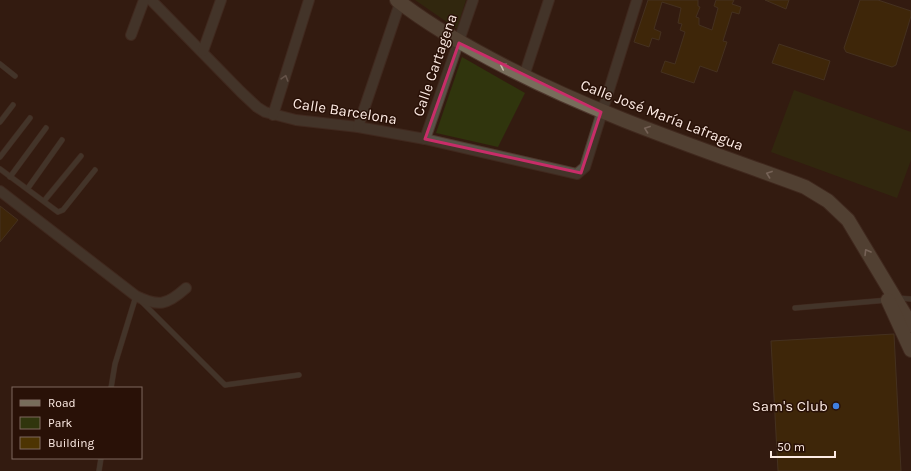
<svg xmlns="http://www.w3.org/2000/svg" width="911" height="471" viewBox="0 0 911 471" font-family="Karla,sans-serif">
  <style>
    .green { fill: #30350d }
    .building { fill: #4d3402; stroke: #5a4a31 }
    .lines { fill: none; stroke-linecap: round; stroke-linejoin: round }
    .service-casing { stroke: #4f382e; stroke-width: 6 }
    .minor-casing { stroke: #4f382e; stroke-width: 12 }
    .secondary-casing { stroke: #4f382e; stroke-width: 16 }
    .service { stroke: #585247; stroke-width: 5 }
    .minor { stroke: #585247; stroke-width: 10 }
    .secondary { stroke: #776d5b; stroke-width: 14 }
    .oneway { stroke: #c7b9ad }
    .oneway2 { stroke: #a2978e }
    .marked { fill: none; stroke: #c82d69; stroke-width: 3; stroke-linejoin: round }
    .shop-dot { fill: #3f7fe0; stroke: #291107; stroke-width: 1.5 }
    .labels { text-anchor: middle; stroke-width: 3; stroke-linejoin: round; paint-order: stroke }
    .street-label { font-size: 15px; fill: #fdebe4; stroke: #291107 }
    .poi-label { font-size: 15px; fill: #fdebe4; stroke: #291107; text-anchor: end }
  </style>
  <rect width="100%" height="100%" fill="#331b10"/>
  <g class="green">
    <path d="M415,0H466L457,29Z"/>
    <path d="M462,57L525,93L498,147L436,133Z"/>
    <path d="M794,90L911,132V160L897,198L771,152Z"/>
  </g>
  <g class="building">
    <path d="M648,0H698V6L700,7L696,17L699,18V25L712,30L718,8L714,6L716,0H734L732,4L741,7L739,14L732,12L723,41L727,42L717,72L700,66L694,83L661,72L665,61L675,64L685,32L680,30L682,24L678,23L681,8L662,2L654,29L661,32L659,40L652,38L649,47L634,42Z"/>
    <path d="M765,0H789L786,9Z"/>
    <path d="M860,0H878L911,11V16L896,65L892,67L846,52L844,48Z"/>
    <path d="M779,44L830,61L824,80L772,63Z"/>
    <path d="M0,206L18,220L0,242Z"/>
    <path d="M894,334L901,471H778L771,341Z"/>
  </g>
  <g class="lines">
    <g class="service-casing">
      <g id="service">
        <path d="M0,64L15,76"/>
        <path d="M0,122L13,105"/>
        <path d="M0,157L30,118"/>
        <path d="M0,169L58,212L63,210L95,170"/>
        <path d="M10,177L46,128"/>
        <path d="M28,188L62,140"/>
        <path d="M44,201L81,156"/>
        <path d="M898,298L911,299"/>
        <path d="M795,308L888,300"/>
        <path d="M111,388L115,364L136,296L225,385L299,375"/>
        <path d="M99,471L101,458"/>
      </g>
    </g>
    <g class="minor-casing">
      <g id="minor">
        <path d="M151,0L241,92L257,107L265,112L296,120L358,127L425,139L577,174L585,167L637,0"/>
        <path d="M131,35L144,0"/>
        <path d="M203,51L221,0"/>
        <path d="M524,76L549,0"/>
        <path d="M273,115L309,0"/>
        <path d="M358,127L401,0"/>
        <path d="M425,139L473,0"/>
        <path d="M0,191L136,296C159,307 167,305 186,288"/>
      </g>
    </g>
    <g class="secondary-casing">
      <g id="secondary">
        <path d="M397,0C431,27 469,48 508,68C603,117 705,150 805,187L828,201L848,220L911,325"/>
        <path d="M888,300L911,350"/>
      </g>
    </g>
    <use href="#service" class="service"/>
    <use href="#minor" class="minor"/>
    <use href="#secondary" class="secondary"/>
  </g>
  <defs><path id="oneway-chevron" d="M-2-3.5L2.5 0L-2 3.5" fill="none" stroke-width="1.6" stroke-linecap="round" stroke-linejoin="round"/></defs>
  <g class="oneway">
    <use href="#oneway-chevron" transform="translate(503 66) rotate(-153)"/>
    <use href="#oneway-chevron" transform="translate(647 129) rotate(-160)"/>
    <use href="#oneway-chevron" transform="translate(769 174) rotate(-160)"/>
    <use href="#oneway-chevron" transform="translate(867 252) rotate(-121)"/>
  </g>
  <use class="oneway2" href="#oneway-chevron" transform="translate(285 78) rotate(-73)"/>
  <path d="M0 0H911V471H0ZM459,43L601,112L581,173L425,139Z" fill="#331b10" fill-opacity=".55" fill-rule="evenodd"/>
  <path class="marked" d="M459,43L601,112L581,173L425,139Z"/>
  <circle class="shop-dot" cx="836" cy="406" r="4"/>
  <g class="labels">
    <g class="street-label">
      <text transform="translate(435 65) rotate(-71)" y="5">Calle Cartagena</text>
      <text transform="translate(345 111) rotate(9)" y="5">Calle Barcelona</text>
      <text transform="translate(662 115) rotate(21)" y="5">Calle José María Lafragua</text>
    </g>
    <g class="poi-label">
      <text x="828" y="411">Sam's Club</text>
    </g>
  </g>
  <rect x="12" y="387" width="130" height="72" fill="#291107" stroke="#7e685f"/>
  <rect x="20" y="400" width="20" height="6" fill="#776d5b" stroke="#7e685f"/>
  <text x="48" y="407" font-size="12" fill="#fdebe4">Road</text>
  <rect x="20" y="417" width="20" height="12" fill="#30350d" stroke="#7e685f"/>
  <text x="48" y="427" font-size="12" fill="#fdebe4">Park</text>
  <rect x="20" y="437" width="20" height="12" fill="#4d3402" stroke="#7e685f"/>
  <text x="48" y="447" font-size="12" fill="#fdebe4">Building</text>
  <path d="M771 451v6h64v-6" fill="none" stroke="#fdebe4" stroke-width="2"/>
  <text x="777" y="451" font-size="12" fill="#fdebe4" stroke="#291107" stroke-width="3" paint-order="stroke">50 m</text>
</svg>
